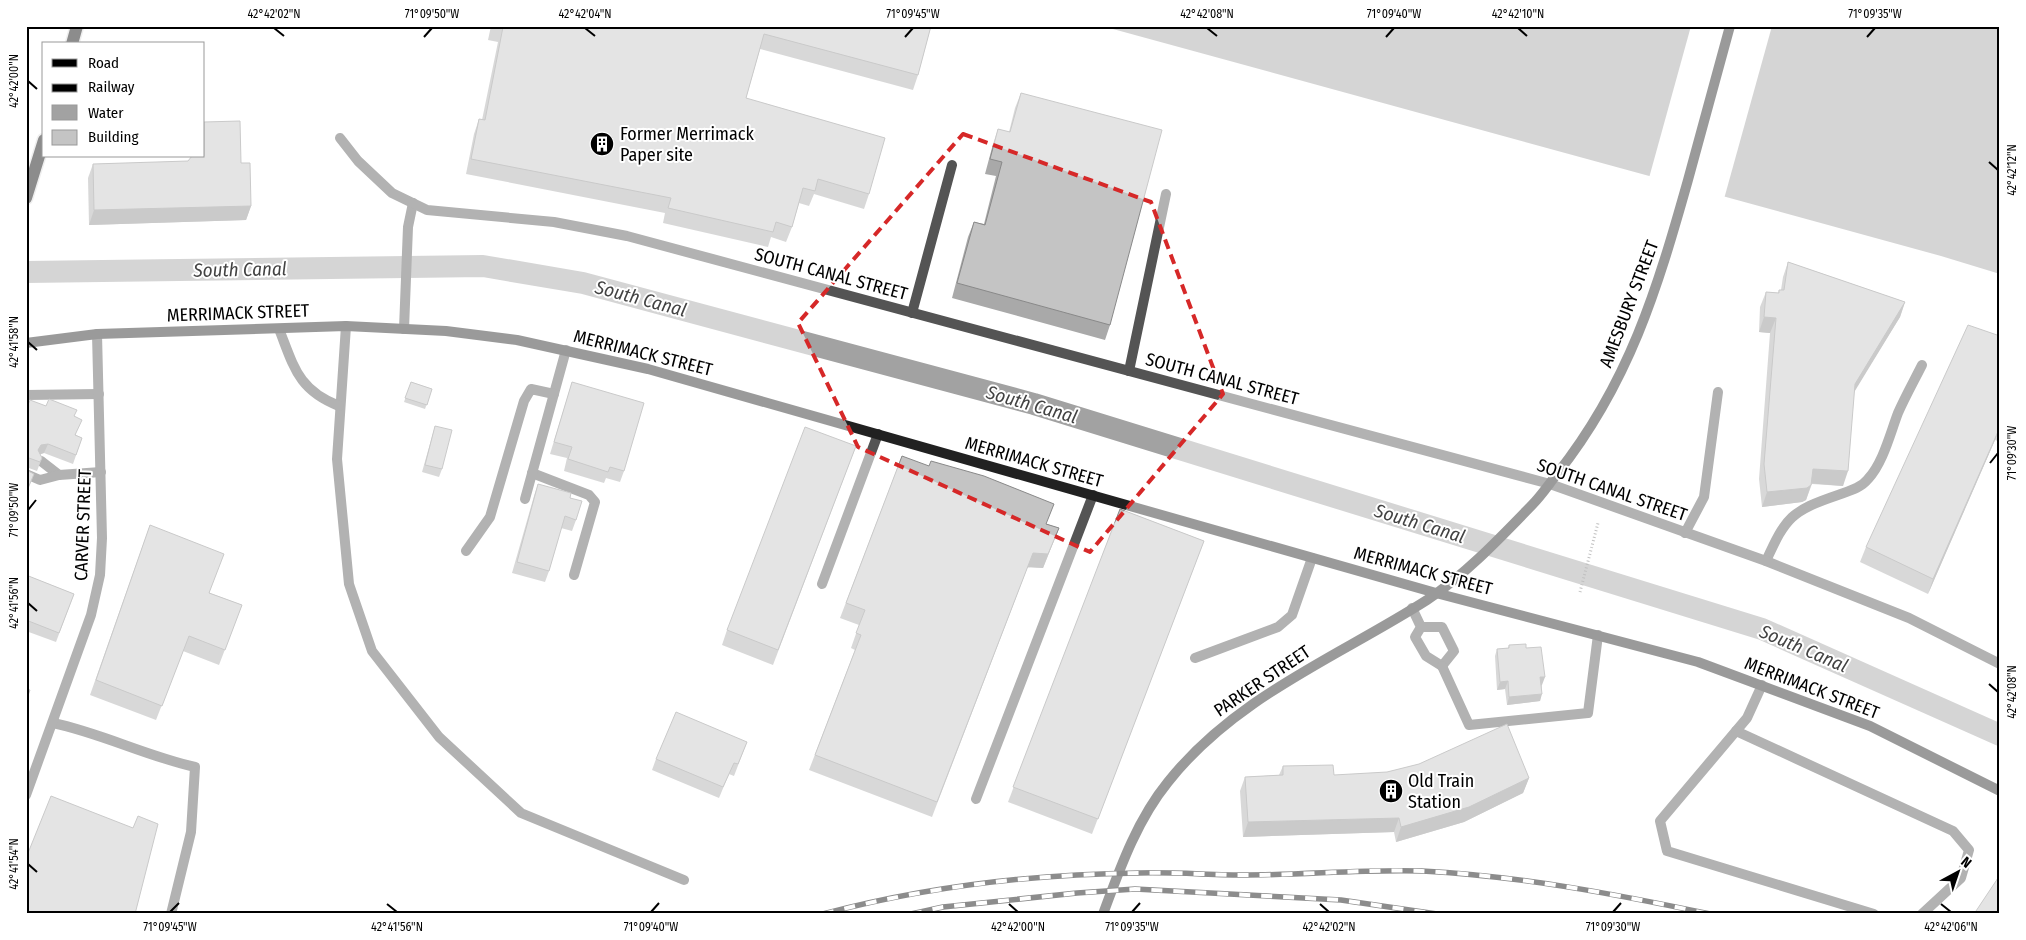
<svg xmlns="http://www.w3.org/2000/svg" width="2026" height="940" viewBox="0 0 2026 940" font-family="'Fira Sans Condensed',sans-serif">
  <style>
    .water { fill: #a2a2a2 }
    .pier { fill: #fff }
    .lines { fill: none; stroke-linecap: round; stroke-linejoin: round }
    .canal { stroke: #a2a2a2; stroke-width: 22 }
    .primary-casing { stroke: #dbdbdb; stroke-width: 15 }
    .path { stroke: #767676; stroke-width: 3; stroke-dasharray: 1 2.5; stroke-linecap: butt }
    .lane { stroke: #545454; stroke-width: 10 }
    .street { stroke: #545454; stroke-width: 10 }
    .secondary { stroke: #212121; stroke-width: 10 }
    .primary { stroke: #000; stroke-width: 12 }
    .rail-casing { stroke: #000; stroke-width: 5.5 }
    .rail { stroke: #fff; stroke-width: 4; stroke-dasharray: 11; stroke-linecap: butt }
    .wall { fill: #a9a9a9 }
    .shaded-wall { fill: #898989 }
    .building { fill: #c4c4c4; stroke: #898989 }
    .marked { fill: none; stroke: #d62828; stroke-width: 4; stroke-dasharray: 10 6; stroke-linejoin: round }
    .ticks { fill: none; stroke: #000; stroke-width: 2 }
    .labels { text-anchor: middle; stroke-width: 4; stroke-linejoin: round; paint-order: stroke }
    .poi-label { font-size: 18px; fill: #000; stroke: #fff; text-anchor: start }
    .street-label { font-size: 18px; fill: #000; stroke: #fff }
    .water-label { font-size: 19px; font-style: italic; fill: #434343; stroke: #fff }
    .neatline { fill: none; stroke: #000; stroke-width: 2 }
    .ticks-label { font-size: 12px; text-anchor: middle; fill: #000 }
  </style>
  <rect width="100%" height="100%" fill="#fff"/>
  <path class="water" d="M1102,26H2000V274L1941,256Z"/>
  <path class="pier" d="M1691,26H1772L1724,199L1649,178Z"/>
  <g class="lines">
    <path class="canal" d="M26,272L483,266L583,283L1034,404L1762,629L2000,735"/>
    <g class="primary-casing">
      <g id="primary">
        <path d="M72,44L77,26"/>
        <path d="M26,198L44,140"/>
      </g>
    </g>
    <path class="path" d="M1580,592L1598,523"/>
    <g class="lane">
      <path d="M912,313L952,165"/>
      <path d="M346,326L337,459L349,584L372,651L439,737L521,813L684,880"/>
      <path d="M279,329C294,367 298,390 339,406"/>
      <path d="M404,329L408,227L413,203"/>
      <path d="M1129,371L1166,194"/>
      <path d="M26,395L99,394"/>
      <path d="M41,461L59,475"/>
      <path d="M532,473L589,495L595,502L574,575"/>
      <path d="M26,474L40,480L59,475L101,472"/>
      <path d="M525,499L566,350"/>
      <path d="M1685,533L1704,497L1718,392"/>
      <path d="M466,551L490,517L524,401L531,389L554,394"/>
      <path d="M1766,561C1786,517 1791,511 1838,495C1849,491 1861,488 1868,479C1883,463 1890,434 1898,413C1905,397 1914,381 1922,365"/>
      <path d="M822,584L878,434"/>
      <path d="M1412,608L1421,627H1442L1454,651L1442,666L1426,656L1415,637L1421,627"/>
      <path d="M1195,658L1278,627L1292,615L1312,558"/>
      <path d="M1442,666L1469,725L1588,713L1598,635"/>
      <path d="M1762,685L1747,718L1660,821L1667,851L1874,914"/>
      <path d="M53,723C101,733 146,756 195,767L191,832L171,914"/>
      <path d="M1736,731L1953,831L1969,850L1961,878L1922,914"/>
      <path d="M976,799L1093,495"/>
    </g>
    <g class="street">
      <path d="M340,138L358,161L392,193L427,210L554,222L627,236L1550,484L1766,561L1909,618L2000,664"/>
      <path d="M26,795L91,615L100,575L102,538L97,334"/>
    </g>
    <g class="secondary">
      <path d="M26,343L97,334L346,326L446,331L517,340L648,369L1436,593L1698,662L1870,726L2000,791"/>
      <path d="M1103,914C1120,868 1137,820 1168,782C1236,696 1338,657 1427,600C1466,574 1500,538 1532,505C1542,495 1549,484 1557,474C1629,383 1657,290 1688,180C1702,129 1716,77 1730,26"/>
    </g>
    <use href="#primary" class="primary"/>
    <g class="rail-casing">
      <g id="rail">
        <path d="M823,914C925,887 1034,874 1139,873C1175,872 1211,875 1247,875C1305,875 1364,869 1422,871C1520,876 1615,894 1710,914"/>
        <path d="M911,914L943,907L1077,893L1135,889L1341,900L1437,914"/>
      </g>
    </g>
    <use href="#rail" class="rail"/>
  </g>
  <g class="wall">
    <path d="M491,26H931L918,75L913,90L760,49L746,98L869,194L864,209L814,194L809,206L799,203L792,227L786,242L771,237L768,247L663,223L665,213L466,174L474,134L479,119L482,120L498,42L488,40Z"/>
    <path d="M1021,93L1110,325L1105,340L952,298L968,237L974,222L984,224L996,176L985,174L993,144L998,129L1009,132L1015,108Z"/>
    <path d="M241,163L251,206L246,220L89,225L88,178L93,164Z"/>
    <path d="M1788,262L1905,302L1900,317L1854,391L1843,486L1812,484L1806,500L1802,502L1762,507L1759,479L1770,333L1759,332L1760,307L1766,292L1778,293L1779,290H1781L1783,277Z"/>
    <path d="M2000,336V442L1995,440L1928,594L1860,562L1866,547Z"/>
    <path d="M411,382L432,389L425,409L404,402Z"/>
    <path d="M572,382L624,471L620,482L606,478L604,483L564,471L567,458L550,454Z"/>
    <path d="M26,404L75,416L76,435L82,438L73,464L44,453L40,454L42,458L37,471L26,467Z"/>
    <path d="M435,426L442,469L439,477L422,472Z"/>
    <path d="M856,446L773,665L722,645L727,630Z"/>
    <path d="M902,456L1047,524L1059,528L1043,568L1027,567L932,817L809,770L855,650L851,648L859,625L840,618Z"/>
    <path d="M538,484L570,498L576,520L572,531L561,528L549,571L545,582L512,573L534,496Z"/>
    <path d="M1120,509L1204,541L1092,834L1008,802Z"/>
    <path d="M150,525L210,593L242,605L219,665L183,651L156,720L90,695Z"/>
    <path d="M26,575L74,594L56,642L26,631Z"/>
    <path d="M1509,645L1526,648L1542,685L1540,701L1507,705L1505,689L1497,690L1495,656L1497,649L1508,648Z"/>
    <path d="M747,742L734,776L729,774L719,798L652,770L656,759Z"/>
    <path d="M1283,766L1334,775L1529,778L1523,793L1464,822L1396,842L1394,832L1243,837L1240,791L1245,777L1279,775Z"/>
  </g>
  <g class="shaded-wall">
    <path d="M251,206L246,220L89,225L94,210Z"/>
    <path d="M1905,302L1900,317L1850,399L1855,384Z"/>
    <path d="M1764,317L1776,318L1770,333L1759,332Z"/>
    <path d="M2000,427L1995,440L1928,594L1933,579Z"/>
    <path d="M48,444L44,453L38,455V450L41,445Z"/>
    <path d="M1813,469L1848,471L1843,486L1807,483Z"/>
    <path d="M1811,485L1806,500L1802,502L1762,507L1767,492Z"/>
    <path d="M1059,528L1043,568L1027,567L932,817L1033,553Z"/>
    <path d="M1540,677H1545L1542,685H1538Z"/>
    <path d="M1508,681L1505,689L1497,690L1500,682Z"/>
    <path d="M1542,694L1540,701L1507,705L1509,697Z"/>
    <path d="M1529,778L1523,793L1464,822L1396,842L1401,827Z"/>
    <path d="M1399,818L1394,832L1243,837L1248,822Z"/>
  </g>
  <g class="building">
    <path d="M499,26H931L918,75L764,34L746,98L885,138L869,194L818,179L815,191L803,188L792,227L776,222L773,232L668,208L671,198L471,159L479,119L485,120L503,27Z"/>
    <path d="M1021,93L1162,130L1110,325L957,283L974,222L985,225L1002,162L990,159L998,129L1010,132Z"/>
    <path d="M240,121L241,163H250L251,206L94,210L93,164L188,161L192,156H204V122Z"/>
    <path d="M1788,262L1905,302L1855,384L1848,471L1813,469L1811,485L1807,488L1767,492L1764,464L1776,318L1764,317L1766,292L1779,293V290H1784Z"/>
    <path d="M1968,325L2000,336V427L1933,579L1866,547Z"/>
    <path d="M411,382L432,389L427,405L405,398Z"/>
    <path d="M572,382L644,403L624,471L610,467L608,472L568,459L572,447L554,442Z"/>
    <path d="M49,399L77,410L74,416L82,420L75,435L82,438L76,455L48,444L41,445L38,450L42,458L40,462L29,458L26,459V404L28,405L30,400L46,406Z"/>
    <path d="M435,426L452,430L442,469L425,465Z"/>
    <path d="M805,427L856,446L778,650L727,630Z"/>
    <path d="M902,456L929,466L931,461L984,476L1054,504L1046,524L1059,528L1048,554L1033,553L937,802L815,755L861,635L856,633L865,610L846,603Z"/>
    <path d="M26,470L34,474L26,493Z"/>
    <path d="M538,484L571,493L570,498L582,501L576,520L565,516L549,571L517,562Z"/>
    <path d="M1120,509L1204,541L1098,819L1013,787Z"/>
    <path d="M150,525L224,554L209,593L242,605L225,650L189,636L162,706L96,680Z"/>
    <path d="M26,575L74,594L59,633L26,620Z"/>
    <path d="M1526,644V648L1541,647L1545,677H1540L1542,694L1509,697L1508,681L1500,682L1497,649L1509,648V645Z"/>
    <path d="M26,689L30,690L26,701Z"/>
    <path d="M676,712L747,742L738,764L734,763L723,787L656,759Z"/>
    <path d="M1507,724L1529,778L1469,807L1401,827L1399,818L1248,822L1245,777L1283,775V766L1333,765L1334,775L1387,772L1419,764Z"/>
    <path d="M51,796L133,828L138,816L158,824L135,914H26V858Z"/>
    <path d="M2000,875V914H1974Z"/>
  </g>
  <path d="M0 0H2026V940H0ZM963,134L1151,202L1223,394L1090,552L858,447L798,323Z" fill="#fff" fill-opacity=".55" fill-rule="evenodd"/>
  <path class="marked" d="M963,134L1151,202L1223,394L1090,552L858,447L798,323Z"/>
  <path class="ticks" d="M274,28L284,36M585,28L595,36M1207,28L1217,36M1518,28L1527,36M424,37L432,28M905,37L913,28M1386,37L1394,28M1867,37L1875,28M28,81L37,89M1989,162L1998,170M28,342L37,350M1990,463L1998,453M28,510L36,500M28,603L37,611M1989,684L1998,692M28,864L37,872M387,904L397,912M1009,904L1018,912M1320,904L1329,912M1941,904L1951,912M170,912L179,903M651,912L659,903M1132,912L1140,903M1613,912L1621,903"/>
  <defs>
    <g id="building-disc" transform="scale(1.25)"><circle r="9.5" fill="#000" stroke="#fff"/><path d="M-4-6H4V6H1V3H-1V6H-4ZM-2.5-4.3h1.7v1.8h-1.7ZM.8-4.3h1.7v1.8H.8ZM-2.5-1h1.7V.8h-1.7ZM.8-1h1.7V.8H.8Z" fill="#fff"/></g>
  </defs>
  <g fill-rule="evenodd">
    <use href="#building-disc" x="602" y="144"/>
    <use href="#building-disc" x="1391" y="791"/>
  </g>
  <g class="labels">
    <g class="poi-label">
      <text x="620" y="140">Former Merrimack<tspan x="620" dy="21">Paper site</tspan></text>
      <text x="1408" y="787">Old Train<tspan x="1408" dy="21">Station</tspan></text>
    </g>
    <g class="street-label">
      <text transform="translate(831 274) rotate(15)" y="6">SOUTH CANAL STREET</text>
      <text transform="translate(1629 304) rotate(-69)" y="6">AMESBURY STREET</text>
      <text transform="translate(238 313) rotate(-2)" y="6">MERRIMACK STREET</text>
      <text transform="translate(643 353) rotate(14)" y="6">MERRIMACK STREET</text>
      <text transform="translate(1222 379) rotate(15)" y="6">SOUTH CANAL STREET</text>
      <text transform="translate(1034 462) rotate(16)" y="6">MERRIMACK STREET</text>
      <text transform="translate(1612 490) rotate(19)" y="6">SOUTH CANAL STREET</text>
      <text transform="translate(83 525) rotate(-88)" y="6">CARVER STREET</text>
      <text transform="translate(1423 571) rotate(15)" y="6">MERRIMACK STREET</text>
      <text transform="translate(1262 681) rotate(-34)" y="6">PARKER STREET</text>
      <text transform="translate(1812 688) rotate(21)" y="6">MERRIMACK STREET</text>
    </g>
    <g class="water-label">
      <text transform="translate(240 269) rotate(-1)" y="7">South Canal</text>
      <text transform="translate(641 298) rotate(15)" y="7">South Canal</text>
      <text transform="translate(1032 404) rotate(16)" y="7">South Canal</text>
      <text transform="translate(1420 523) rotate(17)" y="7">South Canal</text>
      <text transform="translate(1804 648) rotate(23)" y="7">South Canal</text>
    </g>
  </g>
  <rect width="2026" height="940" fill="none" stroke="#ffffff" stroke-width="55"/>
  <rect x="42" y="42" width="162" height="115" fill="#ffffff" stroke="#999999"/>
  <rect x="52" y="59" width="25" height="8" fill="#000000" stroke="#999999"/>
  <text x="88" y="68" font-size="15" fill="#000000">Road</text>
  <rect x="52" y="84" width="25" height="8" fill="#000000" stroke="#999999"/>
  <text x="88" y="92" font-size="15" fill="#000000">Railway</text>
  <rect x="52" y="105" width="25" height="15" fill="#a2a2a2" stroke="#999999"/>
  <text x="88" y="118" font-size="15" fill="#000000">Water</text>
  <rect x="52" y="130" width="25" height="15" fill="#c4c4c4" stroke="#999999"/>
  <text x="88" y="142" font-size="15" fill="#000000">Building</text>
  <g transform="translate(1958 872) rotate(40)" stroke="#ffffff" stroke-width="4" paint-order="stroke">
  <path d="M0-4L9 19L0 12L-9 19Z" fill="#000000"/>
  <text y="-8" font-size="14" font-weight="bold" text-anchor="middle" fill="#000000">N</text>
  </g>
  <rect x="28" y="28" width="1970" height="884" class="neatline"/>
  <g class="ticks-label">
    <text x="274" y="18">42°42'02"N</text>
    <text x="432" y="18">71°09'50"W</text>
    <text x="585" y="18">42°42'04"N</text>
    <text x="913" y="18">71°09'45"W</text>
    <text x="1207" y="18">42°42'08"N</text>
    <text x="1394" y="18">71°09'40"W</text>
    <text x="1518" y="18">42°42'10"N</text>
    <text x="1875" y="18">71°09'35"W</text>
    <text transform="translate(14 81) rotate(-90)" y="4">42°42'00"N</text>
    <text transform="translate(2012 170) rotate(-90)" y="4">42°42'12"N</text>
    <text transform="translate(14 342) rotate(-90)" y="4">42°41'58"N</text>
    <text transform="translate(2012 453) rotate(-90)" y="4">71°09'30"W</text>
    <text transform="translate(14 510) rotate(-90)" y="4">71°09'50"W</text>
    <text transform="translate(14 603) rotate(-90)" y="4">42°41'56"N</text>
    <text transform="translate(2012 692) rotate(-90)" y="4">42°42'08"N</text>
    <text transform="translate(14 864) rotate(-90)" y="4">42°41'54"N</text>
    <text x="170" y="931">71°09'45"W</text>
    <text x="397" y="931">42°41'56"N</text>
    <text x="651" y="931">71°09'40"W</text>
    <text x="1018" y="931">42°42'00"N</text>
    <text x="1132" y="931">71°09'35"W</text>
    <text x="1329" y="931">42°42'02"N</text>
    <text x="1613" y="931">71°09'30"W</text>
    <text x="1951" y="931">42°42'06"N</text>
  </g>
</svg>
